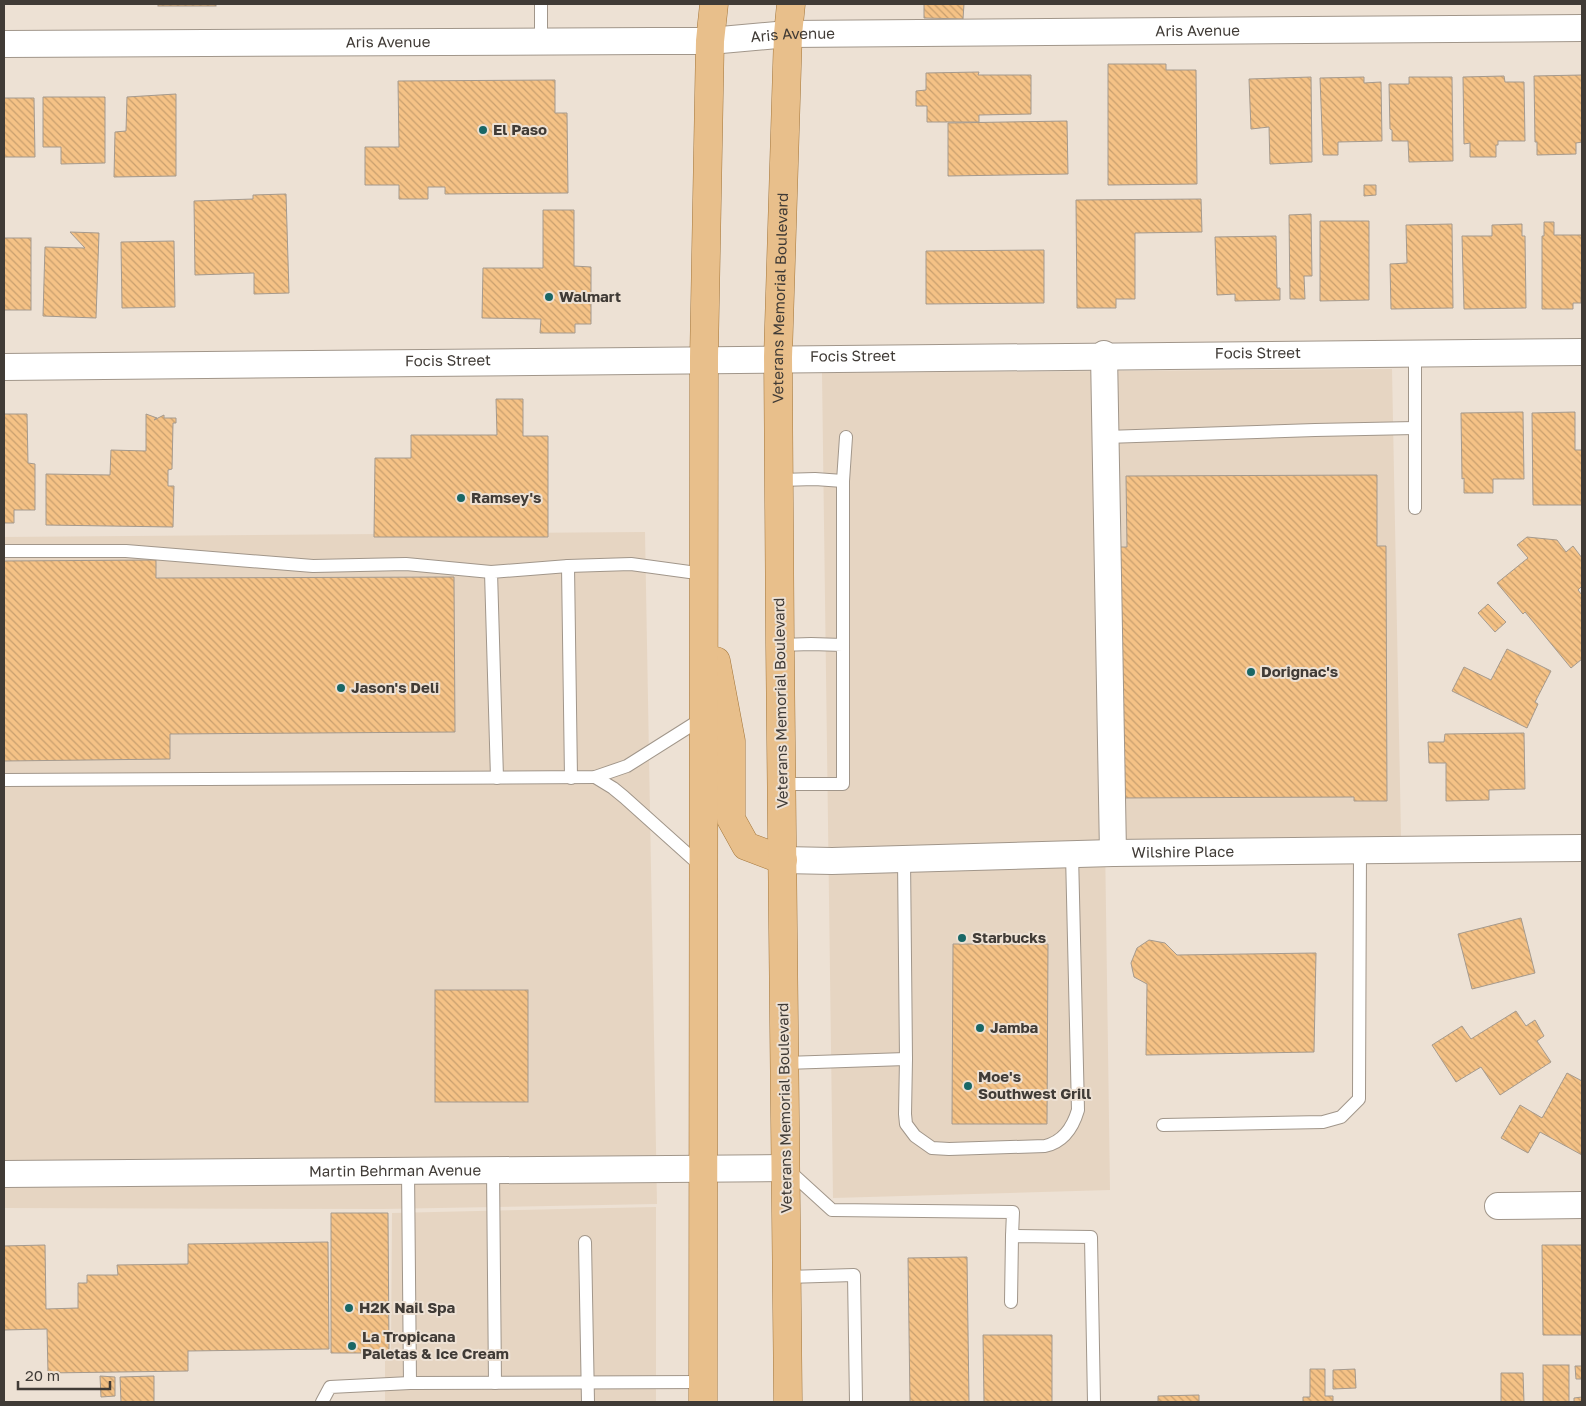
<svg xmlns="http://www.w3.org/2000/svg" width="1586" height="1406" viewBox="0 0 1586 1406" font-family="'Golos Text',sans-serif">
  <style>
    .built { fill: #e6d5c2 }
    .building { fill: url(#building-back-hatch); stroke: #a59a8e }
    .lines { fill: none; stroke-linecap: round; stroke-linejoin: round }
    .lane-casing { stroke: #a1968a; stroke-width: 14 }
    .street-casing { stroke: #a1968a; stroke-width: 28 }
    .primary-casing { stroke: #a3763b; stroke-width: 29 }
    .lane { stroke: #fff; stroke-width: 12 }
    .street { stroke: #fff; stroke-width: 26 }
    .primary { stroke: #e8bf8b; stroke-width: 28 }
    .poi-dot { fill: #196766; stroke: #ede1d4; stroke-width: 2 }
    .labels { text-anchor: middle; stroke-width: 4; stroke-linejoin: round; paint-order: stroke }
    .street-label { font-size: 15px; fill: #403b36; stroke: #ede1d4 }
    .poi-label { font-size: 15px; font-weight: bold; fill: #403b36; stroke: #ede1d4; text-anchor: start }
  </style>
  <defs>
    <pattern id="building-back-hatch" width="6" height="6" patternUnits="userSpaceOnUse" patternTransform="scale(1.25)"><rect width="6" height="6" fill="#f5c286"/><path d="M-1 5l2 2M0 0l6 6M5-1l2 2" fill="none" stroke="#c89f6e"/></pattern>
  </defs>
  <rect width="100%" height="100%" fill="#ede1d4"/>
  <g class="built">
    <path d="M1392,369L1401,836L1105,840L1110,1190L833,1198L822,373Z"/>
    <path d="M645,532L657,1204L382,1209L4,1208V537Z"/>
    <path d="M656,1207V1402H385V1356L391,1355L392,1213Z"/>
  </g>
  <g class="building">
    <rect x="158" y="4" width="58" height="2"/>
    <path d="M924,4H964L963,19L924,18Z"/>
    <path d="M1108,64H1166V70H1196L1197,184L1108,185Z"/>
    <path d="M979,72L978,75H1031V114L979,115V122H927V106H916V91L926,90V73Z"/>
    <path d="M1582,75V142L1576,143V154L1537,155V142H1535L1534,76Z"/>
    <path d="M1504,76L1505,82H1524L1525,141H1498V145H1496V157H1470V143L1464,144L1463,77Z"/>
    <path d="M1311,77L1312,162L1270,164L1269,127L1251,129L1249,79Z"/>
    <path d="M1364,77V83L1381,82L1382,141L1338,142V155H1323L1320,78Z"/>
    <path d="M1409,77H1452L1453,161L1409,162L1408,141H1392V130L1390,129L1389,84H1409Z"/>
    <path d="M555,80V113H567L568,193L445,194V187H428V199H399V185H365V147H399L398,81Z"/>
    <path d="M176,94V176L114,177L115,132L126,131L127,97Z"/>
    <path d="M43,97H105V163L61,164V147H43Z"/>
    <path d="M4,98H34L35,157H4Z"/>
    <path d="M1067,121L1068,174L948,176V123Z"/>
    <path d="M1364,185H1376V195L1364,196Z"/>
    <path d="M286,194L289,293L254,294V273L195,275L194,201L253,199V195Z"/>
    <path d="M1201,199L1202,232L1135,233V299H1116V308H1077L1076,200Z"/>
    <path d="M543,210H574V266L591,267V324H575V333H540L541,319L482,318L483,268H543Z"/>
    <path d="M1311,214L1312,276H1304L1305,299H1290L1289,215Z"/>
    <path d="M1320,221H1369V300L1320,301Z"/>
    <path d="M1544,222H1554V235H1581L1582,237L1581,303H1573V309H1542V236H1544Z"/>
    <path d="M1452,224L1453,308L1391,309L1390,264L1407,263L1406,225Z"/>
    <path d="M1522,224V236H1525L1526,308L1464,309L1462,236H1492V225Z"/>
    <path d="M70,232L99,233L96,318L43,316L45,247L85,248Z"/>
    <path d="M1276,236L1277,288H1280V300L1235,301V294L1217,295L1215,237Z"/>
    <rect x="4" y="238" width="27" height="72"/>
    <path d="M174,241L175,307L122,308L121,242Z"/>
    <path d="M1044,250V303L926,304V251Z"/>
    <path d="M496,399H523V436H548V537H374L375,458H411V435H497Z"/>
    <path d="M1523,412L1524,479H1493V493H1464V478L1462,479L1461,413Z"/>
    <path d="M1575,412V450H1582V505H1533L1532,413Z"/>
    <path d="M4,414H27L28,463L35,464V510H14V523H4Z"/>
    <path d="M146,414L157,418L154,420L164,415V418H176V423H173L172,469L168,470V486H174L173,527L46,525V474L110,475L111,450L146,451Z"/>
    <path d="M1377,475V546H1386L1387,801H1354V797L1117,798L1115,547H1127L1126,476Z"/>
    <path d="M1527,537L1557,540L1566,552L1573,546L1582,558V586L1578,590L1582,595V601L1581,602L1582,604V659L1571,668L1525,612L1523,614L1497,583L1528,558L1517,545Z"/>
    <path d="M156,560V578L454,577L455,732L170,734V759L4,761V561Z"/>
    <path d="M1488,604L1506,622L1495,632L1478,613Z"/>
    <path d="M1507,649L1551,671L1535,702L1538,704L1527,728L1452,691L1464,667L1491,680Z"/>
    <path d="M1524,733L1525,789L1489,790V800L1446,801V763H1429L1428,742H1444L1445,734Z"/>
    <path d="M1521,918L1535,973L1472,989L1458,934Z"/>
    <path d="M1149,940L1165,943L1177,955L1316,953L1314,1052L1146,1055L1147,984L1134,977L1131,963L1137,948Z"/>
    <path d="M953,944H1048L1047,1124H952Z"/>
    <rect x="435" y="990" width="93" height="112"/>
    <path d="M1516,1011L1526,1026L1535,1020L1544,1036L1537,1041L1551,1062L1500,1095L1481,1067L1456,1082L1432,1045L1462,1026L1471,1039Z"/>
    <path d="M1567,1073L1582,1081V1155L1540,1132L1528,1153L1501,1138L1520,1105L1542,1118Z"/>
    <path d="M331,1213H388L389,1353H331Z"/>
    <path d="M328,1242L329,1349L188,1351V1371L48,1373L47,1329L4,1330V1246L45,1245L46,1309L78,1308V1283H87V1275H118L117,1265L188,1264V1244Z"/>
    <path d="M1542,1245H1582V1335H1543Z"/>
    <path d="M967,1257L969,1402H910L908,1258Z"/>
    <path d="M983,1335H1052V1402H984Z"/>
    <rect x="1543" y="1365" width="26" height="37"/>
    <path d="M1575,1366H1582V1379H1576Z"/>
    <path d="M1310,1369H1325V1396H1333V1402H1303V1397H1310Z"/>
    <path d="M1355,1369L1356,1388L1333,1389V1370Z"/>
    <path d="M1501,1373H1523L1524,1402H1501Z"/>
    <path d="M100,1376L115,1377V1396L101,1397Z"/>
    <path d="M154,1376V1402H121L120,1377Z"/>
    <path d="M1199,1395V1402H1158V1396Z"/>
    <path d="M1582,1397V1402H1574V1398Z"/>
  </g>
  <g class="lines">
    <g class="lane-casing">
      <g id="lane">
        <path d="M541,42V4"/>
        <path d="M1415,353V508"/>
        <path d="M1106,437L1315,430L1415,428"/>
        <path d="M780,480L815,479L843,481"/>
        <path d="M4,551H126L313,566L406,564L491,572"/>
        <path d="M568,566L571,778"/>
        <path d="M780,645L811,644L843,645V784H782"/>
        <path d="M843,645V481L846,437"/>
        <path d="M595,777L613,788L624,797L702,867"/>
        <path d="M497,778L491,572L568,566L631,564L704,574"/>
        <path d="M4,780L595,777L627,766L703,718"/>
        <path d="M904,859L906,1059L905,1114L906,1124L915,1136L932,1148L949,1149L1045,1146C1063,1142 1073,1127 1078,1110L1072,854"/>
        <path d="M785,1063L906,1059"/>
        <path d="M1163,1125L1323,1122L1341,1117L1359,1099L1360,850"/>
        <path d="M787,1169L832,1210L1013,1212L1012,1236"/>
        <path d="M493,1170L495,1383"/>
        <path d="M408,1171L410,1383L703,1382"/>
        <path d="M585,1242L588,1402"/>
        <path d="M787,1277L854,1275L856,1402"/>
        <path d="M1011,1302L1012,1236L1091,1237L1094,1402"/>
        <path d="M322,1402L330,1387L410,1383"/>
      </g>
    </g>
    <g class="street-casing">
      <g id="street">
        <path id="s1" d="M4,44L653,41H710L788,34L1582,28"/>
        <path d="M1104,354L1113,853"/>
        <path id="s2" d="M4,367C530,359 1056,353 1582,352"/>
        <path id="s3" d="M783,860L832,861L1113,853L1582,848"/>
        <path id="s4" d="M4,1174L786,1168"/>
        <path d="M1498,1206L1582,1205"/>
      </g>
    </g>
    <g class="primary-casing">
      <g id="primary">
        <path d="M716,661L731,741V819L746,846L783,860"/>
        <path d="M703,1402L704,357L710,41L714,4"/>
        <path id="s5" d="M788,1402L780,645L778,357L788,34L791,4"/>
      </g>
    </g>
    <use href="#lane" class="lane"/>
    <use href="#street" class="street"/>
    <use href="#primary" class="primary"/>
  </g>
  <g class="poi-dot">
    <circle cx="483" cy="130" r="5"/>
    <circle cx="549" cy="297" r="5"/>
    <circle cx="461" cy="498" r="5"/>
    <circle cx="1251" cy="672" r="5"/>
    <circle cx="341" cy="688" r="5"/>
    <circle cx="962" cy="938" r="5"/>
    <circle cx="980" cy="1028" r="5"/>
    <circle cx="968" cy="1086" r="5"/>
    <circle cx="349" cy="1308" r="5"/>
    <circle cx="352" cy="1346" r="5"/>
  </g>
  <g class="labels">
    <g class="street-label">
      <text dy="5" stroke="none"><textPath href="#s1" startOffset="1194">Aris Avenue</textPath></text>
      <text dy="5" stroke="none"><textPath href="#s1" startOffset="789">Aris Avenue</textPath></text>
      <text dy="5" stroke="none"><textPath href="#s1" startOffset="384">Aris Avenue</textPath></text>
      <text dy="5" stroke="none"><textPath href="#s5" startOffset="1104">Veterans Memorial Boulevard</textPath></text>
      <text dy="5" stroke="none"><textPath href="#s2" startOffset="1254">Focis Street</textPath></text>
      <text dy="5" stroke="none"><textPath href="#s2" startOffset="849">Focis Street</textPath></text>
      <text dy="5" stroke="none"><textPath href="#s2" startOffset="444">Focis Street</textPath></text>
      <text transform="translate(781 703) rotate(-91)" y="5">Veterans Memorial Boulevard</text>
      <text dy="5" stroke="none"><textPath href="#s3" startOffset="400">Wilshire Place</textPath></text>
      <text transform="translate(785 1108) rotate(-91)" y="5">Veterans Memorial Boulevard</text>
      <text dy="5" stroke="none"><textPath href="#s4" startOffset="391">Martin Behrman Avenue</textPath></text>
    </g>
    <g class="poi-label">
      <text x="493" y="135">El Paso</text>
      <text x="559" y="302">Walmart</text>
      <text x="471" y="503">Ramsey's</text>
      <text x="1261" y="677">Dorignac's</text>
      <text x="351" y="693">Jason's Deli</text>
      <text x="972" y="943">Starbucks</text>
      <text x="990" y="1033">Jamba</text>
      <text x="978" y="1082">Moe's<tspan x="978" dy="17">Southwest Grill</tspan></text>
      <text x="359" y="1313">H2K Nail Spa</text>
      <text x="362" y="1342">La Tropicana<tspan x="362" dy="17">Paletas &amp; Ice Cream</tspan></text>
    </g>
  </g>
  <rect width="1586" height="1406" fill="none" stroke="#403b36" stroke-width="10"/>
  <path d="M18 1381v8h92v-8" fill="none" stroke="#403b36" stroke-width="2.5"/>
  <text x="25" y="1381" font-size="15" fill="#403b36" stroke="#ede1d4" stroke-width="4" paint-order="stroke">20 m</text>
</svg>
